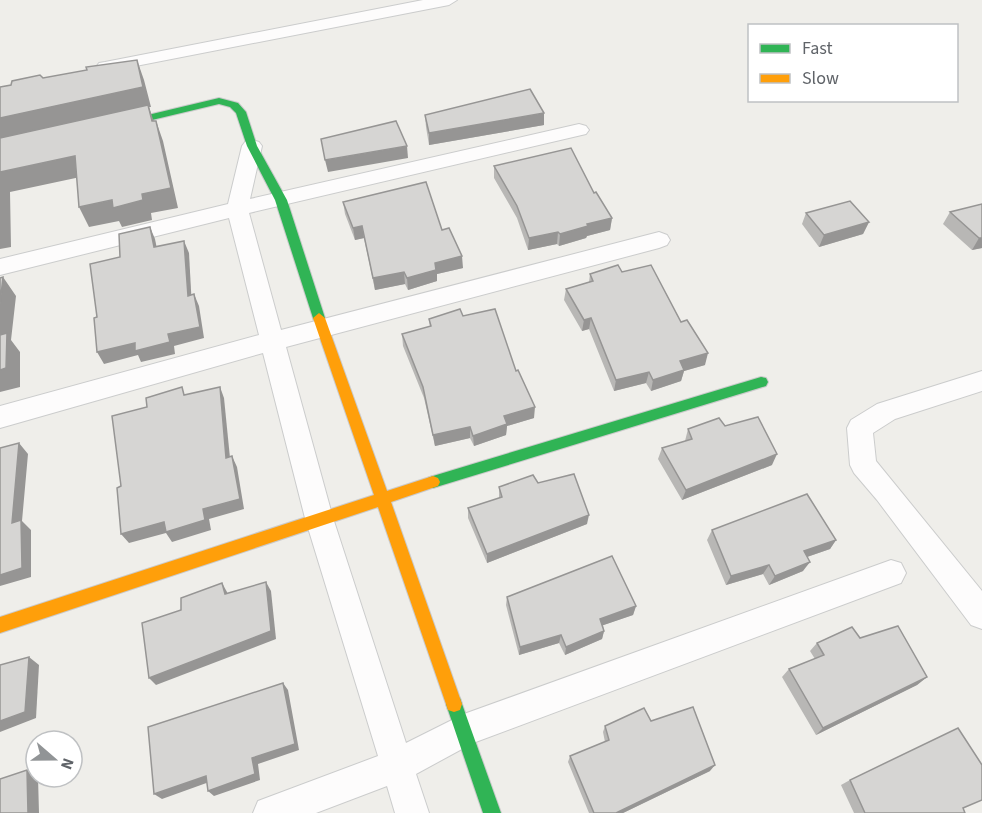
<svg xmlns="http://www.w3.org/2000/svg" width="982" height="813" viewBox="0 0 982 813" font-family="'Source Sans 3',sans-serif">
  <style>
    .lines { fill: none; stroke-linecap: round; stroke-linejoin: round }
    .street-casing { stroke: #cbcccc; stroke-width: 2 }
    .fast-casing { stroke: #cacacb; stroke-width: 2 }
    .slow-casing { stroke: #cacacb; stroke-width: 2 }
    .street { fill: #fdfcfc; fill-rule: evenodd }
    .fast { fill: #30b455; fill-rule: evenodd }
    .slow { fill: #ff9f0a; fill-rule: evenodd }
    .wall { fill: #b8b7b5 }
    .shaded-wall { fill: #969594 }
    .building { fill: #d6d5d3; stroke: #969594; stroke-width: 1.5 }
  </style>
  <rect width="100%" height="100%" fill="#efeeea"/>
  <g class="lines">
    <g class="street-casing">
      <g id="street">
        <path d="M423,0H457L449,5L105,72L99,71L96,67L99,63L105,62Z"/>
        <path d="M579,124L586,126L589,130L586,134L249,213L281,330L659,232L667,235L670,240L667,245L659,248L286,347L333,518L406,743L464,714L891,560L901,563L906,573L901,583L473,743L416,774L429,813H395L387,786L316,813H253L258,801L378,756L305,518L263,353L0,428V406L259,335L229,218L0,275V259L228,204L242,146L245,142L252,140L259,142L262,146L250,199Z"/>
        <path d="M982,371V391L895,419L873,433L876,461L982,591V629L971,625L877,500L854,473L850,465L847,428L851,420L877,404Z"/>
      </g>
    </g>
    <g class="fast-casing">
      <g id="fast">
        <path d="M219,98L238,103L246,112L257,146L287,200L325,318L323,321H315L313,318L275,200L247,146L236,113L230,107L219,104L110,130L105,127L110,124Z"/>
        <path d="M761,377L766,378L768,382L766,386L433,488L428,486L426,482L428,478L433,476Z"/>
        <path d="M454,696L460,698L462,704L501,813H483L446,704L448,698Z"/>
      </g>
    </g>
    <g class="slow-casing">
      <path id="slow" d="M319,313L325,318L387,491L433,476L438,478L440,482L438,486L391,502L462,704L460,710L454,712L448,710L446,704L378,507L0,633V617L374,495L313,318Z"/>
    </g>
    <use href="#street" class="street"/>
    <use href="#fast" class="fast"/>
    <use href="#slow" class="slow"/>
  </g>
  <g class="wall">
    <path d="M425,115L544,125L429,145L426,127Z"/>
    <path d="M494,166L594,193L612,218L610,230L587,236L586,238L559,246L557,244L528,250L517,218L494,178Z"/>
    <path d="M343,202L442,230L463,268L437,274V281L408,290L405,284L375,290L364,238L355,240L345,214Z"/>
    <path d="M982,204V248L972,250L943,224L950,212Z"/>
    <path d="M806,213L869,222L863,234L819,247L802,224Z"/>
    <path d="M622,272L705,365L684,371L681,381L651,391L646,383L614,391L589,329L582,331L564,300L566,289L589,282L590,274Z"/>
    <path d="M463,316L516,371L534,418L507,426L506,435L474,446L470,438L435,446L424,398L403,346L402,334L430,327L429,319Z"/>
    <path d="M725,426L772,465L682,500L658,459L662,448L685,441L688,429Z"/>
    <path d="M538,483L587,524L487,563L468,518V508L499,498V487Z"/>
    <path d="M712,530L836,540L830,549L807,557L803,571L769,585L763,574L726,585L707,540Z"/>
    <path d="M507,597L636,606L633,615L603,625L604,631L602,639L565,655L559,643L519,655L506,605Z"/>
    <path d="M860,638L927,677L917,685L816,735L782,677L789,669L815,659L810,651L817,643Z"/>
    <path d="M651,721L710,771L623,813H589L568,762L570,756L605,742L603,732L605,726Z"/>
    <path d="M850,780L963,808L965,813H854L841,785Z"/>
  </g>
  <g class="shaded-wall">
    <path d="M137,60L144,80L151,107H149L155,125L0,140V118Z"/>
    <path d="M544,113V125L429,145V133Z"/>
    <path d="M156,121L163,141L178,208L151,213L152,220L122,227L119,221L89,227L79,207L142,194Z"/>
    <path d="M407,146L408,158L328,172L325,160Z"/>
    <path d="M75,156L85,176L10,192L11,247L0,249V172Z"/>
    <path d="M612,218L610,230L587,236L586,238L559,246L560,234L587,224Z"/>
    <path d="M869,222L863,234L819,247L824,235Z"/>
    <path d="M362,226L364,238L355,240L353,228Z"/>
    <path d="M150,227L155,239L159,259L154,247Z"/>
    <path d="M558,232L557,244L528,250L529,238Z"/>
    <path d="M979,238H982V248L972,250Z"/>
    <path d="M184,241L189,253L192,308L188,296Z"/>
    <path d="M462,256L463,268L437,274V281L408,290L407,278L435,263Z"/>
    <path d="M404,272L405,284L375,290L373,278Z"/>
    <path d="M3,277L16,296L11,340L20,352V387L0,392V304Z"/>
    <path d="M194,294L199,306L204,338L174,346L175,354L141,362L138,355L104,364L97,352L168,334Z"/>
    <path d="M591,318L589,329L582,331L584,320Z"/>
    <path d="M708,353L705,365L684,371L681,381L651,391L653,380L680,361Z"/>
    <path d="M649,372L646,383L614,391L616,380Z"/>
    <path d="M220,387L224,398L231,468L226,458Z"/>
    <path d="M535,407L534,418L507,426L506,435L474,446L473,436L504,416Z"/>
    <path d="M470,427V438L435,446L433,435Z"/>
    <path d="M19,443L28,454L22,521L31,530V577L0,586V575L12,523Z"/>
    <path d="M777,454L772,465L682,500L686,490Z"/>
    <path d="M232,456L237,467L244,509L209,519L211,530L172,542L166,533L129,543L121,534L203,509Z"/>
    <path d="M589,515L587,524L487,563V554Z"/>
    <path d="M836,540L830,549L798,560L804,551Z"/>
    <path d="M810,562L803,571L769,585L775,576Z"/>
    <path d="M769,565L763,574L726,585L731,576Z"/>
    <path d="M266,582L271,591L276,639L156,685L149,678Z"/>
    <path d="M222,583L227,592L230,602L225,594Z"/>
    <path d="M636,606L633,615L598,627L600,619Z"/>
    <path d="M604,631L602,639L565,655L566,647Z"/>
    <path d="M561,635L559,643L519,655L520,647Z"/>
    <path d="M29,657L39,665L36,718L0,732V721Z"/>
    <path d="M927,677L917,685L816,735L823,728Z"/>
    <path d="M283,683L288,690L299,750L258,764L260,780L214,796L208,791Z"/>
    <path d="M715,765L710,771L623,813H616Z"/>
    <path d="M27,770L36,775V777H38L39,813H28Z"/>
    <path d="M206,776L212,781L162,799L154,794Z"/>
  </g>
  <g class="building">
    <path d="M137,60L143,87L0,118V87L11,85L12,81L40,75L43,78L87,70L86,67Z"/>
    <path d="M530,89L544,113L429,133L425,115Z"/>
    <path d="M148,105L152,121H156L171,188L142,194L143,200L113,208L112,200L79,207L75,156L0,172V138Z"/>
    <path d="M396,121L407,146L325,160L321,139Z"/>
    <path d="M571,148L594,193L596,192L612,218L587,224L588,226L560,234L558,232L529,238L517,206L494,166Z"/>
    <path d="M426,182L442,230L449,228L462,256L435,263L436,270L407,278L404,272L373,278L362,226L353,228L343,202Z"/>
    <path d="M850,201L869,222L824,235L806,213Z"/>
    <path d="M982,204V238H979L950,212Z"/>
    <path d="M150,227L154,247L184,241L188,296L194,294L200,327L168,334L170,342L135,351V343L97,352L94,318L97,317L90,264L120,257L119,234Z"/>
    <path d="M618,265L622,272L651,265L681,322L687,320L708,353L680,361L684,370L653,380L649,372L616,380L591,318L584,320L566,289L593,281L590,274Z"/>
    <path d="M3,277L0,304V278Z"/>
    <path d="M460,309L463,316L495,309L516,371L518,370L535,407L504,416L507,424L473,436L470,427L433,435L423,387L402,334L431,326L429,319Z"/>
    <path d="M7,333L6,368L0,370V335Z"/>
    <path d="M182,387L184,395L220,387L226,458L232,456L240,499L203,509L205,520L166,532L164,522L121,534L117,488L121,486L112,416L147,407L146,398Z"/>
    <path d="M758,417L777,454L686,490L662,448L692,439L688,429L719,418L725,426Z"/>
    <path d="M19,443L12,523L21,520L22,568L0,575V448Z"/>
    <path d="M574,474L589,515L487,554L468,508L502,497L499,487L533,475L538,483Z"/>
    <path d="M807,494L836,540L804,551L810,562L775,576L769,565L731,576L712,530Z"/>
    <path d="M612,556L636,606L600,619L604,631L566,647L561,635L520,647L507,597Z"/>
    <path d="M266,582L271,631L149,678L142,623L181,610V598L222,583L225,594Z"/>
    <path d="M898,626L927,677L823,728L789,669L824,655L817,643L852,627L860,638Z"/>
    <path d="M29,657L25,712L0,721V665Z"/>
    <path d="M283,683L295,744L252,758L255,774L208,791L206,776L154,794L148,727Z"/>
    <path d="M693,707L715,765L616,813H594L570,756L609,740L605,726L644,708L651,721Z"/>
    <path d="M958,728L982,765V800L963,808L965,813H865L850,780Z"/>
    <path d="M27,770L28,813H0V779Z"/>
  </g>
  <rect x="748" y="24" width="210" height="78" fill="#ffffff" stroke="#bfc1c3" stroke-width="1.5"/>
  <rect x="760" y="44" width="30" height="9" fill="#30b455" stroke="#bfc1c3" stroke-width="1.5"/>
  <text x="802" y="54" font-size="18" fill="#5f6368">Fast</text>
  <rect x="760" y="74" width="30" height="9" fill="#ff9f0a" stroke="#bfc1c3" stroke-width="1.5"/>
  <text x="802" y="84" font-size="18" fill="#5f6368">Slow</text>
  <g transform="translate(54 759) rotate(110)"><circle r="28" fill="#ffffff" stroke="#bfc1c3" stroke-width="1.5"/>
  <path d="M0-4.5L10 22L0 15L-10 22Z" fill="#919496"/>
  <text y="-9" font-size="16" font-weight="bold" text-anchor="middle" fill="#5f6368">N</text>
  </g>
</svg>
